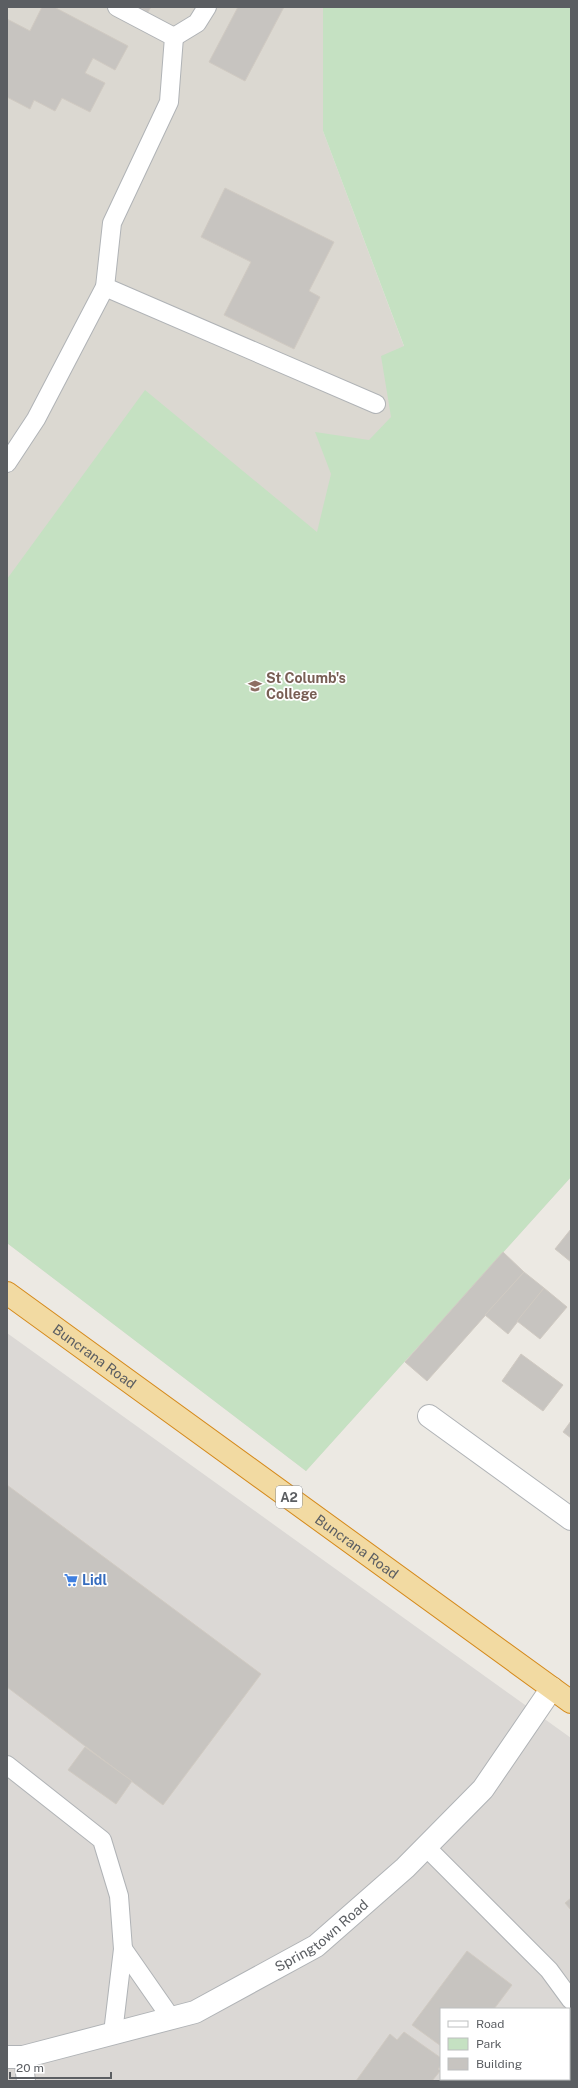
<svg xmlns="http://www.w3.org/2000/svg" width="578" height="2088" viewBox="0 0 578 2088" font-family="'Public Sans',sans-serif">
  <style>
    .industrial { fill: #dbd8d5; fill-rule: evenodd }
    .education { fill: #dbd8d1 }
    .green { fill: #c5e1c2 }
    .building { fill: #c7c4c0; stroke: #d0cac2 }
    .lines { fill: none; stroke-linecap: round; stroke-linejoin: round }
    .service-casing { stroke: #b0b3b6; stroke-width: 20 }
    .minor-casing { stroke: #b0b3b6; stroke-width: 24 }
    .tertiary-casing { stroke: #b0b3b6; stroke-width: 24 }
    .trunk-casing { stroke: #d5891a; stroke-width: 24 }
    .service { stroke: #fff; stroke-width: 18 }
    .minor { stroke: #fff; stroke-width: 22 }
    .tertiary { stroke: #fff; stroke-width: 22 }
    .trunk { stroke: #f2daa2; stroke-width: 22 }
    .labels { text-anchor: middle; stroke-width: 3.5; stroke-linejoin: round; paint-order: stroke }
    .shield { fill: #fff; stroke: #8c8e91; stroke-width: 1 }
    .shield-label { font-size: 13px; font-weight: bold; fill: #5b5e62 }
    .education-label { font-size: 14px; font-weight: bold; fill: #785e54; stroke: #fff; text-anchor: start }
    .street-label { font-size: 14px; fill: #5b5e62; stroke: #fff }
    .shop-label { font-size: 14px; font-weight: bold; fill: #366cbe; stroke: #fff; text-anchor: start }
  </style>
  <rect width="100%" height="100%" fill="#ece9e3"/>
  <path class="industrial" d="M7,1333L571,1738V2081H7ZM441,2009H569V2079H441Z"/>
  <path class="education" d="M7,7H323V131L411,365L571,1177L306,1471L7,1243Z"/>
  <path class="green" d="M323,7H571V1177L306,1471L7,1243V579L145,390L317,532L331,474L315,432L369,440L391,417L381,356L404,346L323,131Z"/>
  <g class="building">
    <path d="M42,7H54L128,46L115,70L93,58L85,73L105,83L90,112L62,98L55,111L34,100L30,109L7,97V19L30,31Z"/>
    <path d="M139,7H151L148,12Z"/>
    <path d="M238,7H284L245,81L209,62Z"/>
    <path d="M225,188L334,242L309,291L320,297L294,349L224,315L251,262L201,237Z"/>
    <path d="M571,1229V1262L555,1249Z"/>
    <path d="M503,1252L524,1272L427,1381L405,1362Z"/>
    <path d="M524,1272L544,1288L508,1334L485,1315Z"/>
    <path d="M544,1288L567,1307L540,1339L517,1321Z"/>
    <path d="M521,1354L563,1385L543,1411L502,1381Z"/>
    <path d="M571,1421V1438L563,1432Z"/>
    <path d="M7,1485L261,1674L163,1805L7,1687Z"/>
    <path d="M85,1747L132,1781L116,1804L68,1770Z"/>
    <path d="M571,1898V1910L565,1903Z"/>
    <path d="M467,1951L512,1985L494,2009H441V2046L412,2025Z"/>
    <path d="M404,2032L441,2058V2065L438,2069L440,2071L432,2081H356L390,2034L397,2040Z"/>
  </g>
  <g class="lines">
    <g class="service-casing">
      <g id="service">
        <path d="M174,37L197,23L207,7"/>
        <path d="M105,287L376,404"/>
        <path d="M7,463L36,419L105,287L112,223L169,102L174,37L117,7"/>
        <path d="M7,1765L102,1840L119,1896L123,1949L113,2033"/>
        <path d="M426,1847L549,1970L571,2000"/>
        <path d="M123,1949L171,2018"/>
        <path d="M23,2057L26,2081"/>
      </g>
    </g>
    <g class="minor-casing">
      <path id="minor" d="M429,1416L571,1519"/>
    </g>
    <g class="tertiary-casing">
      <g id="tertiary">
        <path id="s1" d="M7,2057H23L195,2012L316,1946L405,1868L483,1789L552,1688"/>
      </g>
    </g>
    <g class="trunk-casing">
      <g id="trunk">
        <path id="s2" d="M7,1293L571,1702"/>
      </g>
    </g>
    <use href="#service" class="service"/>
    <use href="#minor" class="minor"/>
    <use href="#tertiary" class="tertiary"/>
    <use href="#trunk" class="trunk"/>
  </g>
  <defs>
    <g id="school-bare" transform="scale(1.08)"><path d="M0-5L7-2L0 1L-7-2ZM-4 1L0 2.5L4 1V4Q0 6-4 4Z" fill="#8d6e63" stroke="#fff" stroke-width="2.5" paint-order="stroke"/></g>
    <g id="supermarket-bare" transform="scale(1.08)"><path d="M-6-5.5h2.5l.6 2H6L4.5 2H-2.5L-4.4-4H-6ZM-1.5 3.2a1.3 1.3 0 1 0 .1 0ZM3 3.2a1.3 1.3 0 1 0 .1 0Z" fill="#3f7fe0" stroke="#fff" stroke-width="2.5" paint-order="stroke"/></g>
  </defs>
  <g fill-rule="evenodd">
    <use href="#school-bare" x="255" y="686"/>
    <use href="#supermarket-bare" x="71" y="1580"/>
  </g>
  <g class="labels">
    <rect class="shield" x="276" y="1486" width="26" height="22" rx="3"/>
    <g class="shield-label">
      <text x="289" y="1502">A2</text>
    </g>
    <g class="education-label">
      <text x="266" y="683">St Columb's<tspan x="266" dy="16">College</tspan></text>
    </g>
    <g class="street-label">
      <text dy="5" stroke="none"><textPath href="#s2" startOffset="108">Buncrana Road</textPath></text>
      <text dy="5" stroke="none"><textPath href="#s2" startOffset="432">Buncrana Road</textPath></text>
      <text dy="5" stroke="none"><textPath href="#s1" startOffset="342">Springtown Road</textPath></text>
    </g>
    <g class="shop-label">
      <text x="82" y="1585">Lidl</text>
    </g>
  </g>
  <rect width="578" height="2088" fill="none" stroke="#5b5e62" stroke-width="16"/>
  <rect x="440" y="2008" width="130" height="72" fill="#ffffff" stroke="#bdbfc0"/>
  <rect x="448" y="2021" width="20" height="6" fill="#ffffff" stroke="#bdbfc0"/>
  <text x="476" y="2028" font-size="12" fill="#5b5e62">Road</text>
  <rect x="448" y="2038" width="20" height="12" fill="#c5e1c2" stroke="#bdbfc0"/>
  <text x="476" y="2048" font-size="12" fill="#5b5e62">Park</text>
  <rect x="448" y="2058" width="20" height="12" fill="#c7c4c0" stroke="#bdbfc0"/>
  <text x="476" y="2068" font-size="12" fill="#5b5e62">Building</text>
  <path d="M10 2072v6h101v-6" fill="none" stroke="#5b5e62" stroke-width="2"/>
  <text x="16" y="2072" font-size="12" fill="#5b5e62" stroke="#ffffff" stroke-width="3" paint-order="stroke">20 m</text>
</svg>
